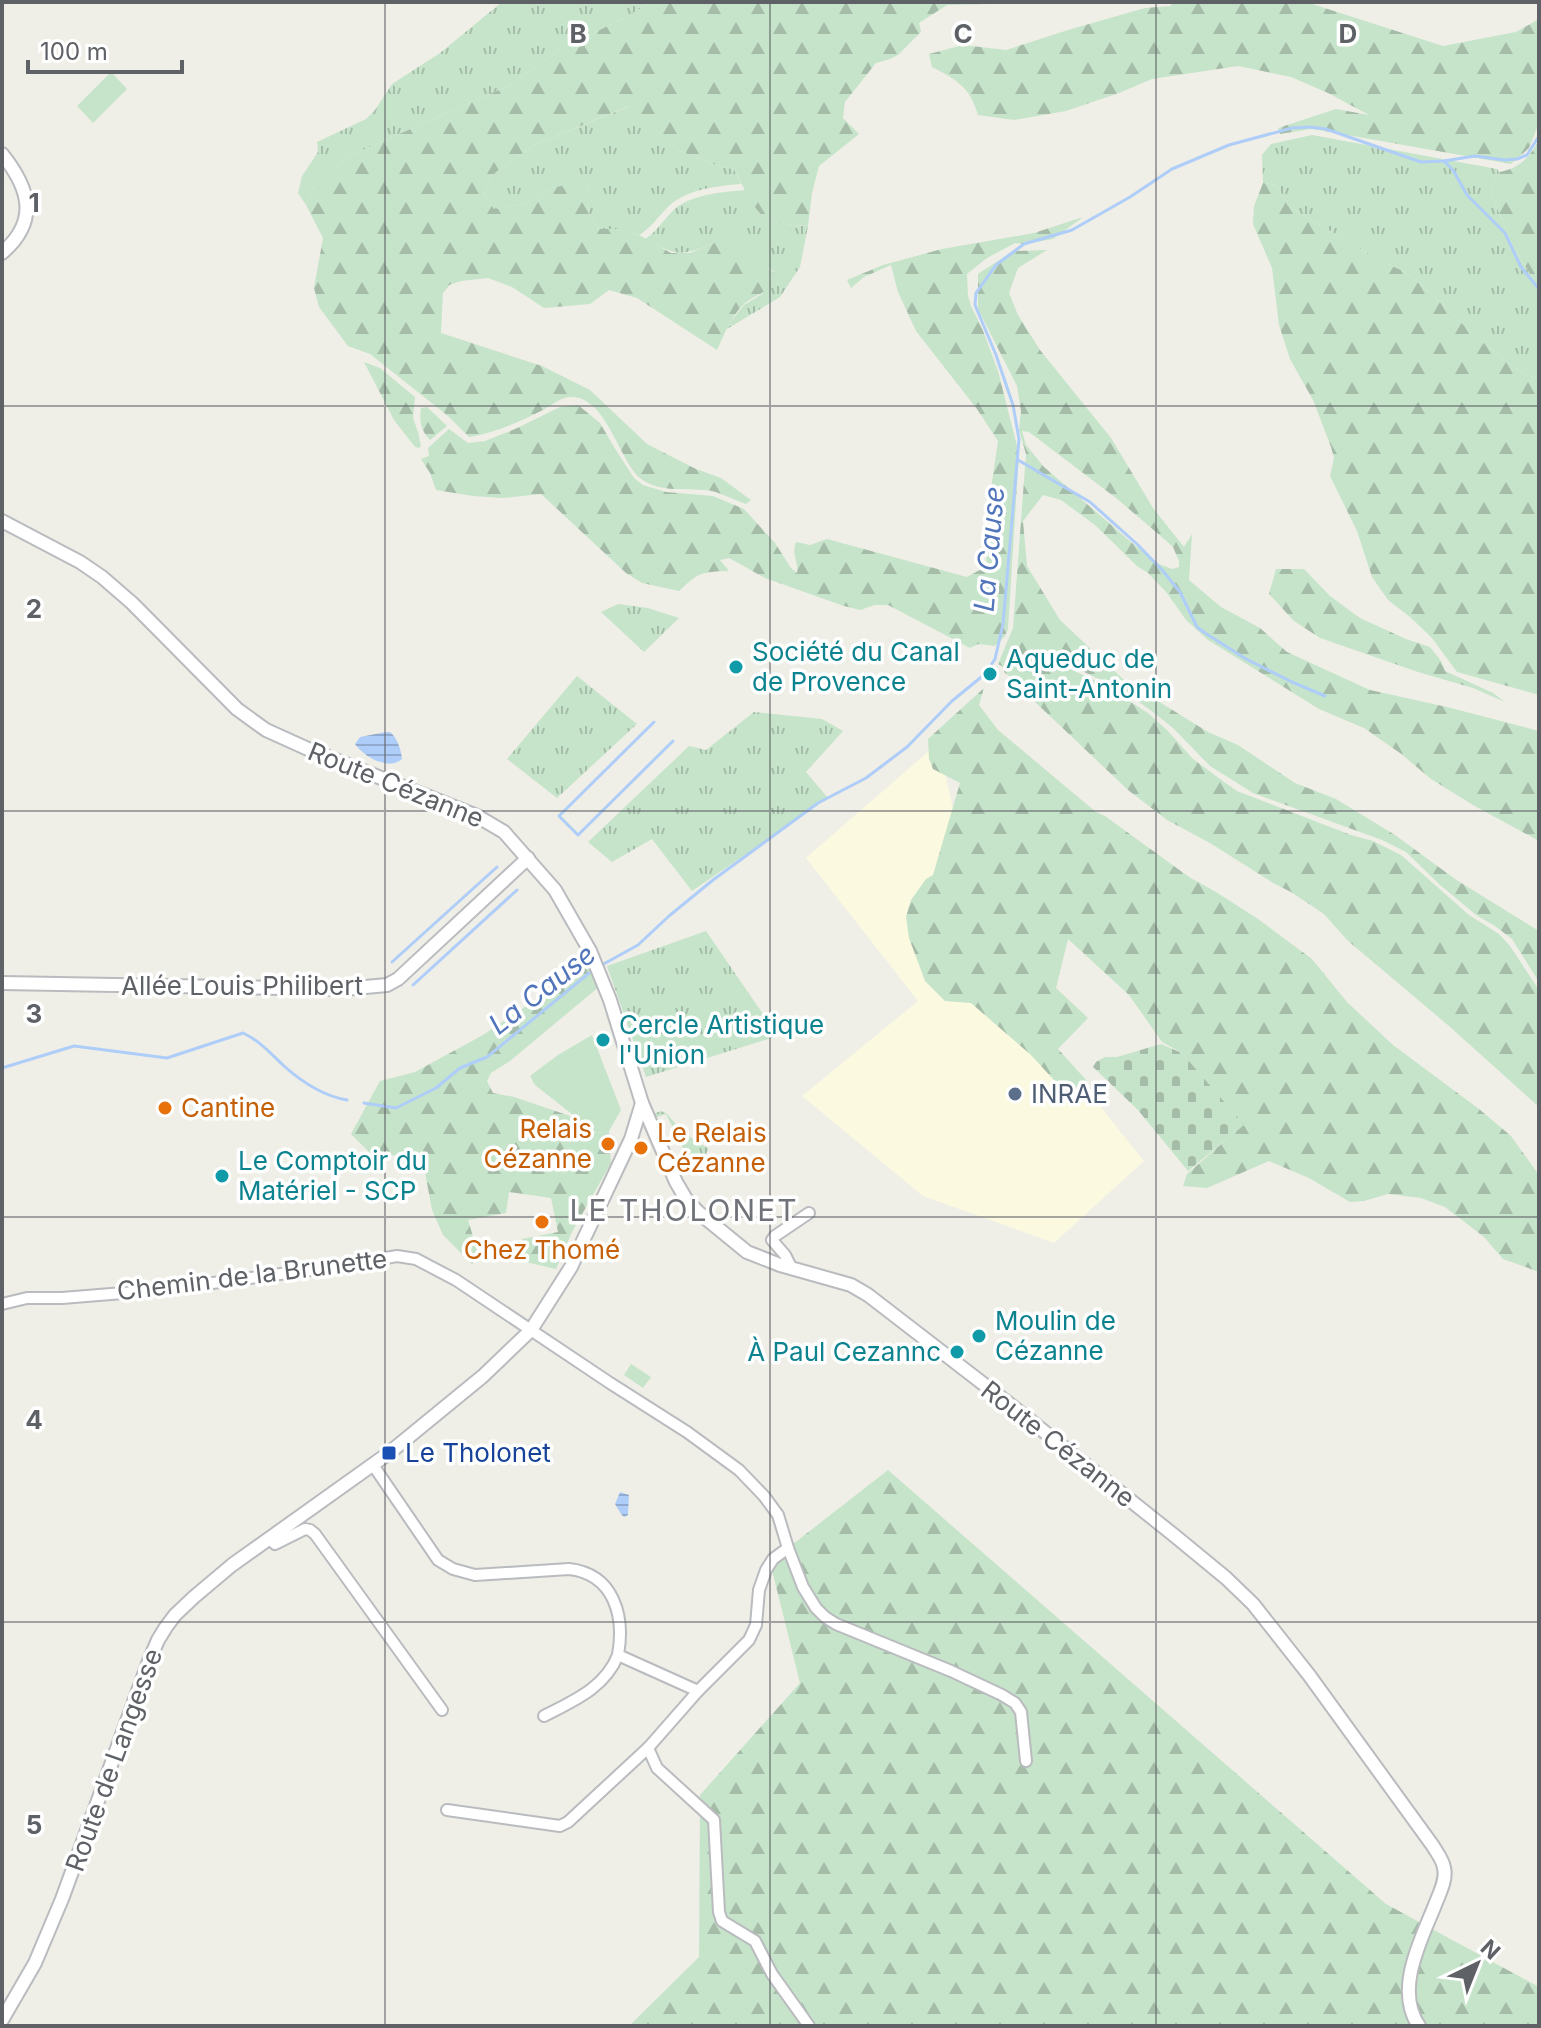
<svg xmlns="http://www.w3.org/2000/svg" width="1541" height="2028" viewBox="0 0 1541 2028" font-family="Inter,sans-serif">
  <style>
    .commercial { fill: #fbf9e0 }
    .grass { fill: url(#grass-tufts) }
    .forest { fill: url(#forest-firs); fill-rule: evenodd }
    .cemetery { fill: url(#cemetery-stones) }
    .pitch { fill: #c6e4ca }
    .water { fill: url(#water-rules) }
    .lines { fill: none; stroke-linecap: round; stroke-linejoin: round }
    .stream { stroke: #aecdf8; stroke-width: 3 }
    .minor-casing { stroke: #b9bbbf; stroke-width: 14 }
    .tertiary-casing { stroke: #b9bbbf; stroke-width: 16 }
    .minor { stroke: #fff; stroke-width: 10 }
    .tertiary { stroke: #fff; stroke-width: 12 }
    .grid { fill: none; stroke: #5e6166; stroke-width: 2; stroke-opacity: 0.55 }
    .culture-dot { fill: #0f9aa8; stroke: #fff; stroke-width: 3 }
    .service-dot { fill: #5c6f8a; stroke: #fff; stroke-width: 3 }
    .food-dot { fill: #e8710a; stroke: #fff; stroke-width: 3 }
    .transit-dot { fill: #1a4fb4; stroke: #fff; stroke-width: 3 }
    .labels { text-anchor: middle; stroke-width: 7; stroke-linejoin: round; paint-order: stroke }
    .culture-label { font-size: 26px; fill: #0d838f; stroke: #fff; text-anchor: start }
    .street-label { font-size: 26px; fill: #5e6166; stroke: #fff }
    .service-label { font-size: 26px; fill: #4e5e75; stroke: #fff; text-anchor: start }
    .food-label { font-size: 26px; fill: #c56008; stroke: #fff; text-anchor: start }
    .transit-label { font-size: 26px; fill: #164399; stroke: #fff; text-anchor: start }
    .water-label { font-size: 28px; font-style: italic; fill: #5175bb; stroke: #fff }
    .quarter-label { font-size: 30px; letter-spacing: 2px; fill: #6f7278; stroke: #fff }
    .grid-label { font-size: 26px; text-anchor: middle; font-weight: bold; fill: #5e6166; stroke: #fff; stroke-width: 7; stroke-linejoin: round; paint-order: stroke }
  </style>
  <defs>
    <pattern id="grass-tufts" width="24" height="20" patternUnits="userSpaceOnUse" patternTransform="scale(2)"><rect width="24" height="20" fill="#c6e4ca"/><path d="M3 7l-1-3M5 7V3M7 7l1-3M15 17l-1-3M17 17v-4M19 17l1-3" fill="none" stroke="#a4bca8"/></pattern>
    <pattern id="forest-firs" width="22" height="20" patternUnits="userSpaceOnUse" patternTransform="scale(2)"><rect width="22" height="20" fill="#c6e4ca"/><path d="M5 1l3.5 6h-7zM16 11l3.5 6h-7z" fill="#a4bca8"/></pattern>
    <pattern id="cemetery-stones" width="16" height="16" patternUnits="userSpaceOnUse" patternTransform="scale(2)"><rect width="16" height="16" fill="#c6e4ca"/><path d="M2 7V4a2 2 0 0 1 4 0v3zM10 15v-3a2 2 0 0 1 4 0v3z" fill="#a4bca8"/></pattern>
    <pattern id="water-rules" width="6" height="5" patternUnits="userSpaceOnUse" patternTransform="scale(2)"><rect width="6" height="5" fill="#aecdf8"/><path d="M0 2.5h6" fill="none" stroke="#91aacd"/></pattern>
  </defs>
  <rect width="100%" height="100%" fill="#efefe7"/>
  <path class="commercial" d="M938,743L990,970L1144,1161L1054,1243L923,1196L802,1096L918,1001L806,858Z"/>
  <g class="grass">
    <path d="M502,2H651L630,15L559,50L510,85L347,157L313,188L306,205L298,193L302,176L318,152L317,142L366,119L375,110L392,84L440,53Z"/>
    <path d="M630,106L680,151L722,167L734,169L741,184C717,186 685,189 667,208C657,218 651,228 639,235L615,229H599C585,212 586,202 588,181L552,188L525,204L494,209L484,195L489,177L536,144Z"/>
    <path d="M1312,135L1497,169L1499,172L1490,191L1513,247L1539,288V379L1521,372L1477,338L1422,285L1403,271L1379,260L1288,206L1277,185L1263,183L1262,155L1271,144Z"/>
    <path d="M745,190C750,198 755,207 761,213C772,224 793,225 808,226L800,267L780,297L727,329L731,321L744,305L762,294L774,271L714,243C680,257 677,256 645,239C658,231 665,217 677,207C695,194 724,192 745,190Z"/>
    <path d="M618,604L648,608L679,618L644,652L601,612Z"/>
    <path d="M577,676L637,724L557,798L507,759Z"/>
    <path d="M754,712L822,719L843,731L806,772L828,798L692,891L652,839L612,862L588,842L689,746L706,750Z"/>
    <path d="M706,931L778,1036L646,1077L607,966Z"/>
    <path d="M661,1111L666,1113L684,1133L709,1149L703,1158L677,1172L675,1167L685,1163L687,1156L666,1114L654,1118L653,1114Z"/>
  </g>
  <g class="forest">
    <path d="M651,2H1061L947,5L919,23L921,32L898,55L890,59L876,63L845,102L843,118L859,134L819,166L812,193L808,226C794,225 773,224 762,215C751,205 741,182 734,169L722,167L680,151L629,106L536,144L489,177L484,195L494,209L525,204L552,188L588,180C586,202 585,212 599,229H615L639,235L671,253H690L714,243L738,242L764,266L774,272C768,297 761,290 744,304C731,316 724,335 717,350L637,298L609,290L590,304L544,308L512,287L488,278L461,281L449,285L443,293L441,333L542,366L590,390L647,444L696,469L721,478L751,500L746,504C735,500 723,494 712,491C689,487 659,494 640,478C619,460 606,396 571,397C561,397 552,405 543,410C519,422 495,433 469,437L448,416L370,354L348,346L319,307L314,288L323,238L306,205L313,188L347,157L510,85L559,50L630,15Z"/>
    <path d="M1172,2H1306L1443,46L1516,32L1539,19V123L1529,148L1511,164L1319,130L1311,129L1280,134L1278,128L1336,109L1369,115L1328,93L1291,77L1238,66L1152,79L1119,93L1066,111L1014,120L978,115C970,87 957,80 932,67L929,54L963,45L1006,50L1068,30L1145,8L1171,6Z"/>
    <path d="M1539,140V288L1513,247L1490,191L1499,172C1519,169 1530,157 1539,140Z"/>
    <path d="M1263,183L1277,185L1288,206L1379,260L1403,271L1422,285L1477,338L1521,372L1539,379V695L1457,672L1432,638L1410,617L1388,600L1372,577L1357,531L1330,476L1334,458L1331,447L1313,400L1290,359L1279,325L1272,268L1253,224L1254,206Z"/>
    <path d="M1083,217L1053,239L1024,244L1015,243L987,258L967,274L968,296L971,306L982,328L998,371L1019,454L1008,629L1005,636L995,646L978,644L970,648L888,605H875L860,610L844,606L765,578L729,558L720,560L729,571C701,572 699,572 679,591L642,583L626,573L541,494L502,498L473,496L436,490L430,473L421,459L429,456L428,448L449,429L468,443L485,441L515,429L560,407L578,405L600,423L614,447L634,478L643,485L666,492L713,496L744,509L775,543L791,568L797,573C799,561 791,556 796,542L810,545L827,539L967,577L987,566L984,536L998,441L977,409L916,331L898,292L891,265L864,277L851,288L847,280L883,265L942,249L1034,233Z"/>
    <path d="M1047,250L1018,268L1009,293L1018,315L1040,350L1111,438L1153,508L1184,547L1192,534L1189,580L1221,607L1260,628L1287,652L1370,690L1447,707L1539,731V841L1473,805L1431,779L1400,753L1364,728L1319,709L1208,640L1186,620L1167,593L1148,573L1137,566L1095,525L1061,500L1043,495L1023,521L1027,566L1060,620L1124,680L1208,732L1238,745L1295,783L1336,799L1395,835L1455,879L1539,931V982L1512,939L1495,926L1476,915L1439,884L1406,852L1382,840L1253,793L1210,766L1173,728L1149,709L1118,688L1042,652L1047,658L1102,684L1148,713L1168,731L1192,758L1220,779L1237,791L1351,835L1373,841L1401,855L1469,915L1499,934L1510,946L1539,990V1107L1449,1026L1347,940L1324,914L1291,892L1273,883L1210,843L1167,820L1128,790L1033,700L1022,686L1004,672L1005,668L998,664L1013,628L1026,454L1019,430L1021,411L1017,386L978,309V274L1013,251ZM1022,431L1029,432L1116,498L1163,538L1173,547L1179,561V567L1172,569L1159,564L1131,542L1044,467L1026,445Z"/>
    <path d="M364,362L380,368L415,397L413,418L418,432L421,446L419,448L415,447L394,420Z"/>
    <path d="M427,407L447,426L430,440C421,431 419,421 421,408Z"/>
    <path d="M1276,569H1304L1330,596L1360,618L1406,639L1430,647L1441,661L1445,671L1493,693L1505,702L1473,688L1418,672L1320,638L1294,621L1269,594Z"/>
    <path d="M984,688L979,705L998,730L1096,812L1105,816L1189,877L1216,892L1258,919L1312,959L1347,1002L1393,1045L1479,1109L1511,1136L1539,1175V1272L1503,1259L1484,1237L1445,1207L1421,1198L1388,1194L1364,1201L1350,1202L1309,1178L1269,1161L1207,1188L1183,1186L1187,1174L1243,1125L1182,1053L1162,1042L1129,995L1068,939L1056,988L1088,1018L1058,1049L1087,1081L1080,1102L1064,1091L1031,1055L971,1003L945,1001L925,981L909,938L906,917L911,900L926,879L933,875L960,783L933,769L929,759L928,739Z"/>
    <path d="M590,963L600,986L510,1061L491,1073L487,1081L493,1093L514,1097L576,1118L595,1133L609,1131L611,1163L572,1232L556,1269L526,1262L522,1239L558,1232L551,1198L509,1192L506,1213L468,1220L479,1256L472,1264L443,1235L432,1210L422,1156L372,1155L351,1134L380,1081L415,1072L483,1035Z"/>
    <path d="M888,1470L1386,1904L1539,1987V2026H629L699,1957L700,1795L800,1683L770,1562Z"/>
  </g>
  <path class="cemetery" d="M1161,1044L1182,1053L1244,1125L1188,1171L1137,1109L1093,1067L1096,1062L1105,1057H1117Z"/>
  <g class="pitch">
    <path d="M111,72L127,89L93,123L77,106Z"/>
    <path d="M592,1035L621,1110L609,1131L596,1133L535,1085L530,1076L558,1055Z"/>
    <path d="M631,1364L651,1377L643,1388L624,1375Z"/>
  </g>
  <g class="water">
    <path d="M386,732H390C397,738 401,749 402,759C389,771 364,757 355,744L360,737Z"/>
    <path d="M620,1492L629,1495L628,1515L624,1517L621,1514L615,1504Z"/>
  </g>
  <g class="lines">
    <g class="stream">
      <path d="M1445,162L1453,170L1467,195L1505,233L1521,267L1539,289"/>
      <path d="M1018,460L1090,502L1138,545L1163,571L1180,592L1197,627L1205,633L1246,659L1292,682L1325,696"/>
      <path d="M654,722L559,816L578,835L673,741"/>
      <path d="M392,962L497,867"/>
      <path d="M600,966L638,945L669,916L713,880L818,803L866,778L907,747L952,701L985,674L995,659L1003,624L1019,439L1013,405L996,355L975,305L976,293L996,265L1024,244L1072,230L1130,197L1172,169L1229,145L1292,128L1309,127L1326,129L1421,162L1444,161L1475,156L1505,160L1517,159L1527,155L1539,136"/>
      <path d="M413,985L517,890"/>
      <path d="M2,1068L74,1046L167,1058L243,1033C260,1041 270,1053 284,1066C302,1082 323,1096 347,1100"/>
      <path d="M364,1103L396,1108L436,1088L460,1068L487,1057L594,969"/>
    </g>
    <g class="minor-casing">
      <g id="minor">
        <path d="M792,1269L785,1255L772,1240L775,1236L809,1213"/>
        <path d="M2,1304L27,1298H62L160,1290L341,1266L397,1256L416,1259L456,1280L610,1383L687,1432L739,1470L764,1496L778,1515L788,1548L803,1587L816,1608L825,1617L836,1624L951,1671L1002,1695L1015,1703L1021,1712L1026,1761"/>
        <path d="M373,1465L438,1560L453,1569L475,1575L569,1569C614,1574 625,1616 618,1655L698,1691"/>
        <path d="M270,1539L275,1544L305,1529L310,1530L315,1534L442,1710"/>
        <path d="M788,1548L773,1559L766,1570L759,1590L756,1625L749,1640L698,1691L648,1748L657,1768L714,1820L719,1912L722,1921L755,1941L772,1974L809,2026"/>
        <path d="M544,1716C573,1701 605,1688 618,1655"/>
        <path d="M447,1810L560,1826L568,1822L648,1748"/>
      </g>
    </g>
    <g class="tertiary-casing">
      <g id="tertiary">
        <path d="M2,154C30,189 39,221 2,253"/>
        <path d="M2,521L80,562L102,577L132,603L237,709L266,730L308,749L477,816L504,832L555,890L590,951L610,1000L642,1103L676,1182L686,1199L698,1212L747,1252L780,1265L851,1285L868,1295L1012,1406L1175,1536L1226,1578L1253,1604L1309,1675L1433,1846C1437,1853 1443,1860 1444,1868C1447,1880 1439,1894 1435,1905C1421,1940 1394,1990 1419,2026"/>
        <path d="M2,983L344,989L387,985L398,979L528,858"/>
        <path d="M2,2020L35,1963L62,1899L149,1661L158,1640L166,1627L175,1615L194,1597L232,1565L389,1453L483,1376L531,1330L571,1267L581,1245L631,1139L642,1103"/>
      </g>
    </g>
    <use href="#minor" class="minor"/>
    <use href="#tertiary" class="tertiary"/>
  </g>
  <path class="grid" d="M385,2V2026M770,2V2026M1156,2V2026M2,406H1539M2,811H1539M2,1217H1539M2,1622H1539"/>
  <g class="culture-dot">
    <circle cx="736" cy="667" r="8"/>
    <circle cx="990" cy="674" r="8"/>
    <circle cx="603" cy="1040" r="8"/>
    <circle cx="222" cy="1176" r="8"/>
    <circle cx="979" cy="1336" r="8"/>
    <circle cx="957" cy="1352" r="8"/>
  </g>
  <circle class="service-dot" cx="1015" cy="1094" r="8"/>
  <g class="food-dot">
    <circle cx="165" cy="1108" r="8"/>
    <circle cx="608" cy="1144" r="8"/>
    <circle cx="641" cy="1148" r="8"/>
    <circle cx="542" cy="1222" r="8"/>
  </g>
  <rect class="transit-dot" x="381" y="1445" width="16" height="16" rx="4"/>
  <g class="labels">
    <g class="culture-label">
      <text x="752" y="661">Société du Canal<tspan x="752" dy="30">de Provence</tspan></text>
      <text x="1006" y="668">Aqueduc de<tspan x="1006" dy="30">Saint-Antonin</tspan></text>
      <text x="619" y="1034">Cercle Artistique<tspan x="619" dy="30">l'Union</tspan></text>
      <text x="238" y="1170">Le Comptoir du<tspan x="238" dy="30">Matériel - SCP</tspan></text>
      <text x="995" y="1330">Moulin de<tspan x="995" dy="30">Cézanne</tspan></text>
      <text x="941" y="1361" text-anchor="end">À Paul Cezannc</text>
    </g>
    <g class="street-label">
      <text transform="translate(396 785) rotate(22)" y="9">Route Cézanne</text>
      <text x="242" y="995">Allée Louis Philibert</text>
      <text transform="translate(252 1275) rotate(-7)" y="9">Chemin de la Brunette</text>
      <text transform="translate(1058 1444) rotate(38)" y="9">Route Cézanne</text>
      <text transform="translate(114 1760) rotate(-70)" y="9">Route de Langesse</text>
    </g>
    <g class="service-label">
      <text x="1031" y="1103">INRAE</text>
    </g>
    <g class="food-label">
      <text x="181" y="1117">Cantine</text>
      <text x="592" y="1138" text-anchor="end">Relais<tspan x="592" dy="30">Cézanne</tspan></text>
      <text x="657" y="1142">Le Relais<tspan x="657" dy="30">Cézanne</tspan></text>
      <text x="542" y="1259" text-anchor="middle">Chez Thomé</text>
    </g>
    <g class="transit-label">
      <text x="405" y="1462">Le Tholonet</text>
    </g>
    <g class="water-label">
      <text transform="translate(989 549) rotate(-85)" y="10">La Cause</text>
      <text transform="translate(542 989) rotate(-38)" y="10">La Cause</text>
    </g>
    <g class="quarter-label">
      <text x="684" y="1221">LE THOLONET</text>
    </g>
  </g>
  <g class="grid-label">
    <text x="578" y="43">B</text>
    <text x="963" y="43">C</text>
    <text x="1348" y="43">D</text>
    <text x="34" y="212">1</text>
    <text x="34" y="618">2</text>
    <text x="34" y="1023">3</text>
    <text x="34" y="1429">4</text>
    <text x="34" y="1834">5</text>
  </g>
  <rect width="1541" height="2028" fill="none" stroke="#5e6166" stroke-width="8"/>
  <g transform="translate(1477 1964) rotate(43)" stroke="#ffffff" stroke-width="6" paint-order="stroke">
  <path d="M0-6L14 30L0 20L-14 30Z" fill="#5e6166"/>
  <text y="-12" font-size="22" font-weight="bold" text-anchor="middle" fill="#5e6166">N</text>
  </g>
  <path d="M28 60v12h154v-12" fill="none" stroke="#5e6166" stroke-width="4"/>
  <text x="40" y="60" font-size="24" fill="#5e6166" stroke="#ffffff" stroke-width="6" paint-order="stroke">100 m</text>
</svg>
